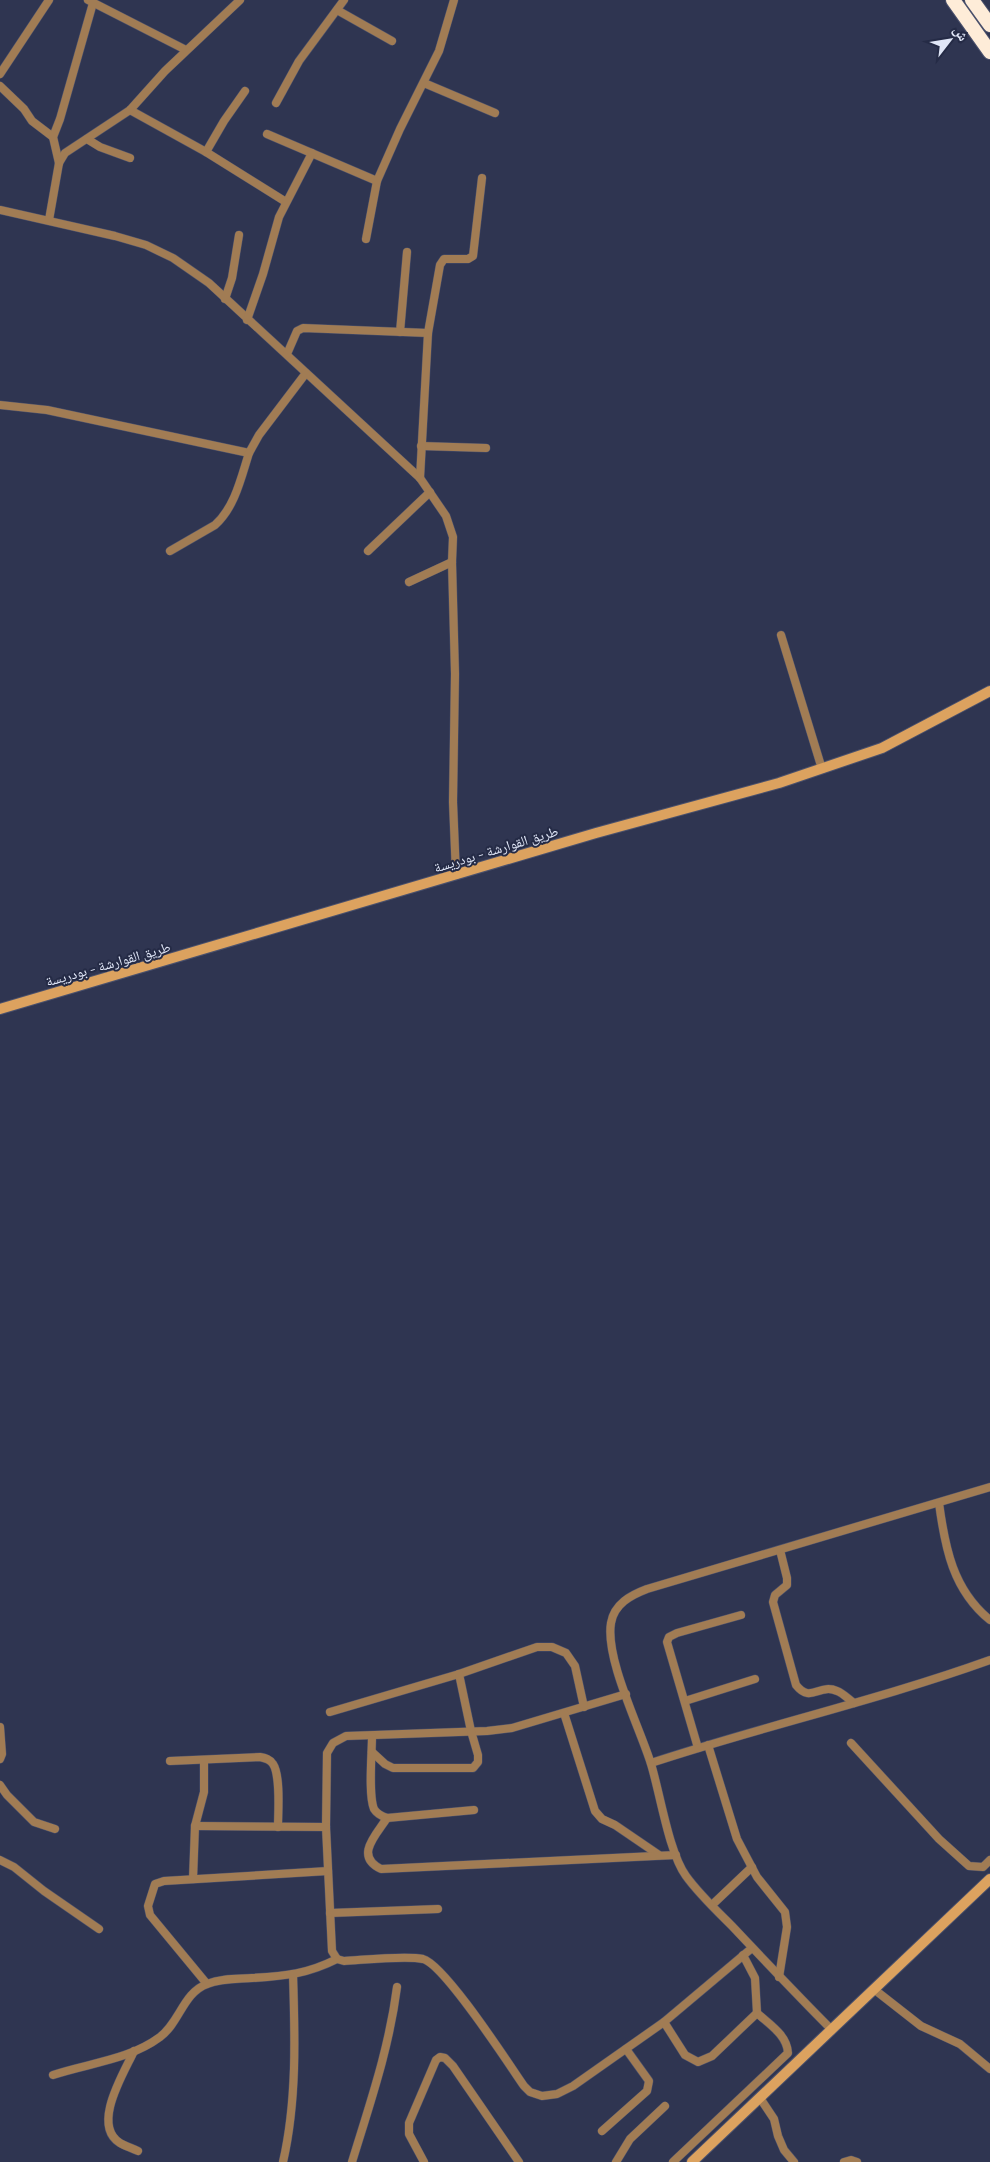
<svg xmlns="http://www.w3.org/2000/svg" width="990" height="2162" viewBox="0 0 990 2162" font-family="'Exo 2','Noto Naskh Arabic',sans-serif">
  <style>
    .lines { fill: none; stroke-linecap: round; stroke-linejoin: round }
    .street-casing { stroke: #4b516c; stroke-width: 9 }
    .secondary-casing { stroke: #4b516c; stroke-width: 12 }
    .highway-casing { stroke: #4b516c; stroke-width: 16 }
    .street { stroke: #a17c54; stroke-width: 8 }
    .secondary { stroke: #dca25f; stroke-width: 10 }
    .highway { stroke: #feecd8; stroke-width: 14 }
    .labels { text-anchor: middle; stroke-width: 4; stroke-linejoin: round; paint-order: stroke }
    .street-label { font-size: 14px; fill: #e0e6f7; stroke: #252b46 }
  </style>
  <rect width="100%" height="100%" fill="#2f3551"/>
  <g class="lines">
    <g class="street-casing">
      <g id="street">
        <path d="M88,0L186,50"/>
        <path d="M337,10L392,41"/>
        <path d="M0,74L49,0"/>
        <path d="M424,83L495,113"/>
        <path d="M0,86L24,109L32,121L53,137"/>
        <path d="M276,103L299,61L344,0"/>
        <path d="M130,110L206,152L286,202"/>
        <path d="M267,134L377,181"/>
        <path d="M87,139L100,147L130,158"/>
        <path d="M206,152L224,121L245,91"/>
        <path d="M59,163L53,137L60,119L93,3"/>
        <path d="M0,210L115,236L146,245L173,258L209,283L420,478L446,516L453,537L452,562L455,674L453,802L456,875"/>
        <path d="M49,220L59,163L65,153L130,110L165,71L240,0"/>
        <path d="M366,239L377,181L400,129L439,51L454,0"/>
        <path d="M225,299L232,278L239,235"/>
        <path d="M247,320L263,274L279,217L312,153"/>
        <path d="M400,332L407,252"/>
        <path d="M287,354L297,331L303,328L428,333"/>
        <path d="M0,405L47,410L249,453L259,435L306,373"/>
        <path d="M421,446L486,448"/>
        <path d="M420,478L428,333L440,265L444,259H468L473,256L482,178"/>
        <path d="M170,551L215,525C235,507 241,478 249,453"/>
        <path d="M368,551L430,492"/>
        <path d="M409,582L452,562"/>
        <path d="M781,635L822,769"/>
        <path d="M939,1503C945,1548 953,1590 990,1620"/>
        <path d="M780,1550L787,1578V1585L775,1595L773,1602L796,1685C811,1704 819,1683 837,1691C843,1693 848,1699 854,1703"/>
        <path d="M626,1694L512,1728L487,1731L346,1736L333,1743L327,1753L326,1827L332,1951L337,1959L344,1961C363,1960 406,1955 423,1959C445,1965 508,2063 524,2086L530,2092L542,2096L557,2094L573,2086L664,2022L752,1948"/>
        <path d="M685,1701L755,1679"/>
        <path d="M330,1712L459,1674L537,1647H552L566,1653L575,1666L584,1707"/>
        <path d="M564,1713L595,1811L602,1819L615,1825L659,1855"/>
        <path d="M0,1727L2,1754L0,1759"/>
        <path d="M372,1736C372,1753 368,1795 374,1809C377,1814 381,1816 387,1818L474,1810"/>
        <path d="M851,1743L939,1839L969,1866L983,1867L990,1860"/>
        <path d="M708,1745L737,1839L757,1877L785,1912L787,1927L779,1977"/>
        <path d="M698,1748L667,1642L669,1637L677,1633L741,1615"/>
        <path d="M372,1752L385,1764L393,1768H473L478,1762V1755L471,1731L459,1674"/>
        <path d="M170,1761L260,1757C265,1758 270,1759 273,1764C281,1776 278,1813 278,1827"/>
        <path d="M651,1763C763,1726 879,1700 990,1660"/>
        <path d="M0,1785L7,1795L34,1822L55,1829"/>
        <path d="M387,1818C376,1835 354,1856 381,1869L676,1855"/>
        <path d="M195,1826L326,1827"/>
        <path d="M0,1860L14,1867L44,1891L99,1929"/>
        <path d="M193,1879L195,1826L204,1792V1760"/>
        <path d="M712,1905L752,1867"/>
        <path d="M330,1913L438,1909"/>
        <path d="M207,1984L150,1915L148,1906L155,1884L164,1881L328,1871"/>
        <path d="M875,1990L921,2026L960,2044L990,2069"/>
        <path d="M664,2022L685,2055L698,2062L712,2056L757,2013"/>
        <path d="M832,2030C798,1996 765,1961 732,1926C716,1910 699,1894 686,1876C669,1853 660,1793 651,1764C640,1728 605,1659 611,1623C614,1604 631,1595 647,1589L990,1487"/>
        <path d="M134,2051C124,2073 91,2125 120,2143C125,2146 132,2148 138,2151"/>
        <path d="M53,2075C89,2063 129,2060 160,2037C180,2022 183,1993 207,1984C222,1978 237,1979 252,1978C286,1976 307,1974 337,1959"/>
        <path d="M760,2098L774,2119L778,2136L784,2150L794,2162"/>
        <path d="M602,2131L647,2091L649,2081L626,2049"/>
        <path d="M283,2162C297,2101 295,2036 293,1974"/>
        <path d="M352,2162C370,2103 389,2049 397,1987"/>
        <path d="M424,2162L409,2134V2123L436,2060L440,2057L445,2058L453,2066L519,2162"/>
        <path d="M616,2162L630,2139L665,2106"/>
        <path d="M673,2162L788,2053C787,2035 770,2025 757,2013L755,1978L743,1955"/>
        <path d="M844,2162L851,2160L857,2162"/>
      </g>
    </g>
    <g class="secondary-casing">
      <g id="secondary">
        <path d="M0,1009L596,833L779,783L882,748L990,691"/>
        <path d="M692,2162L990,1879"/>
      </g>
    </g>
    <g class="highway-casing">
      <g id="highway">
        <path d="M953,0L990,52"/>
        <path d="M972,0L990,25"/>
      </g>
    </g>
    <use href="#street" class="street"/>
    <use href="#secondary" class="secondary"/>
    <use href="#highway" class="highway"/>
  </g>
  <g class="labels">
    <g class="street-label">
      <text transform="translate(496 849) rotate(-17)" y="5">طريق القوارشة - بودريسة</text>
      <text transform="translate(108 964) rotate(-16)" y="5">طريق القوارشة - بودريسة</text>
    </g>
  </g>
  <g transform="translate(950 40) rotate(59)" stroke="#252b46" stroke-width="4" paint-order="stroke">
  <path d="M0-4L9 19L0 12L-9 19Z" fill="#e0e6f7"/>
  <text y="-8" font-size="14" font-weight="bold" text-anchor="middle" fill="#e0e6f7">ش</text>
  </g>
</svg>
